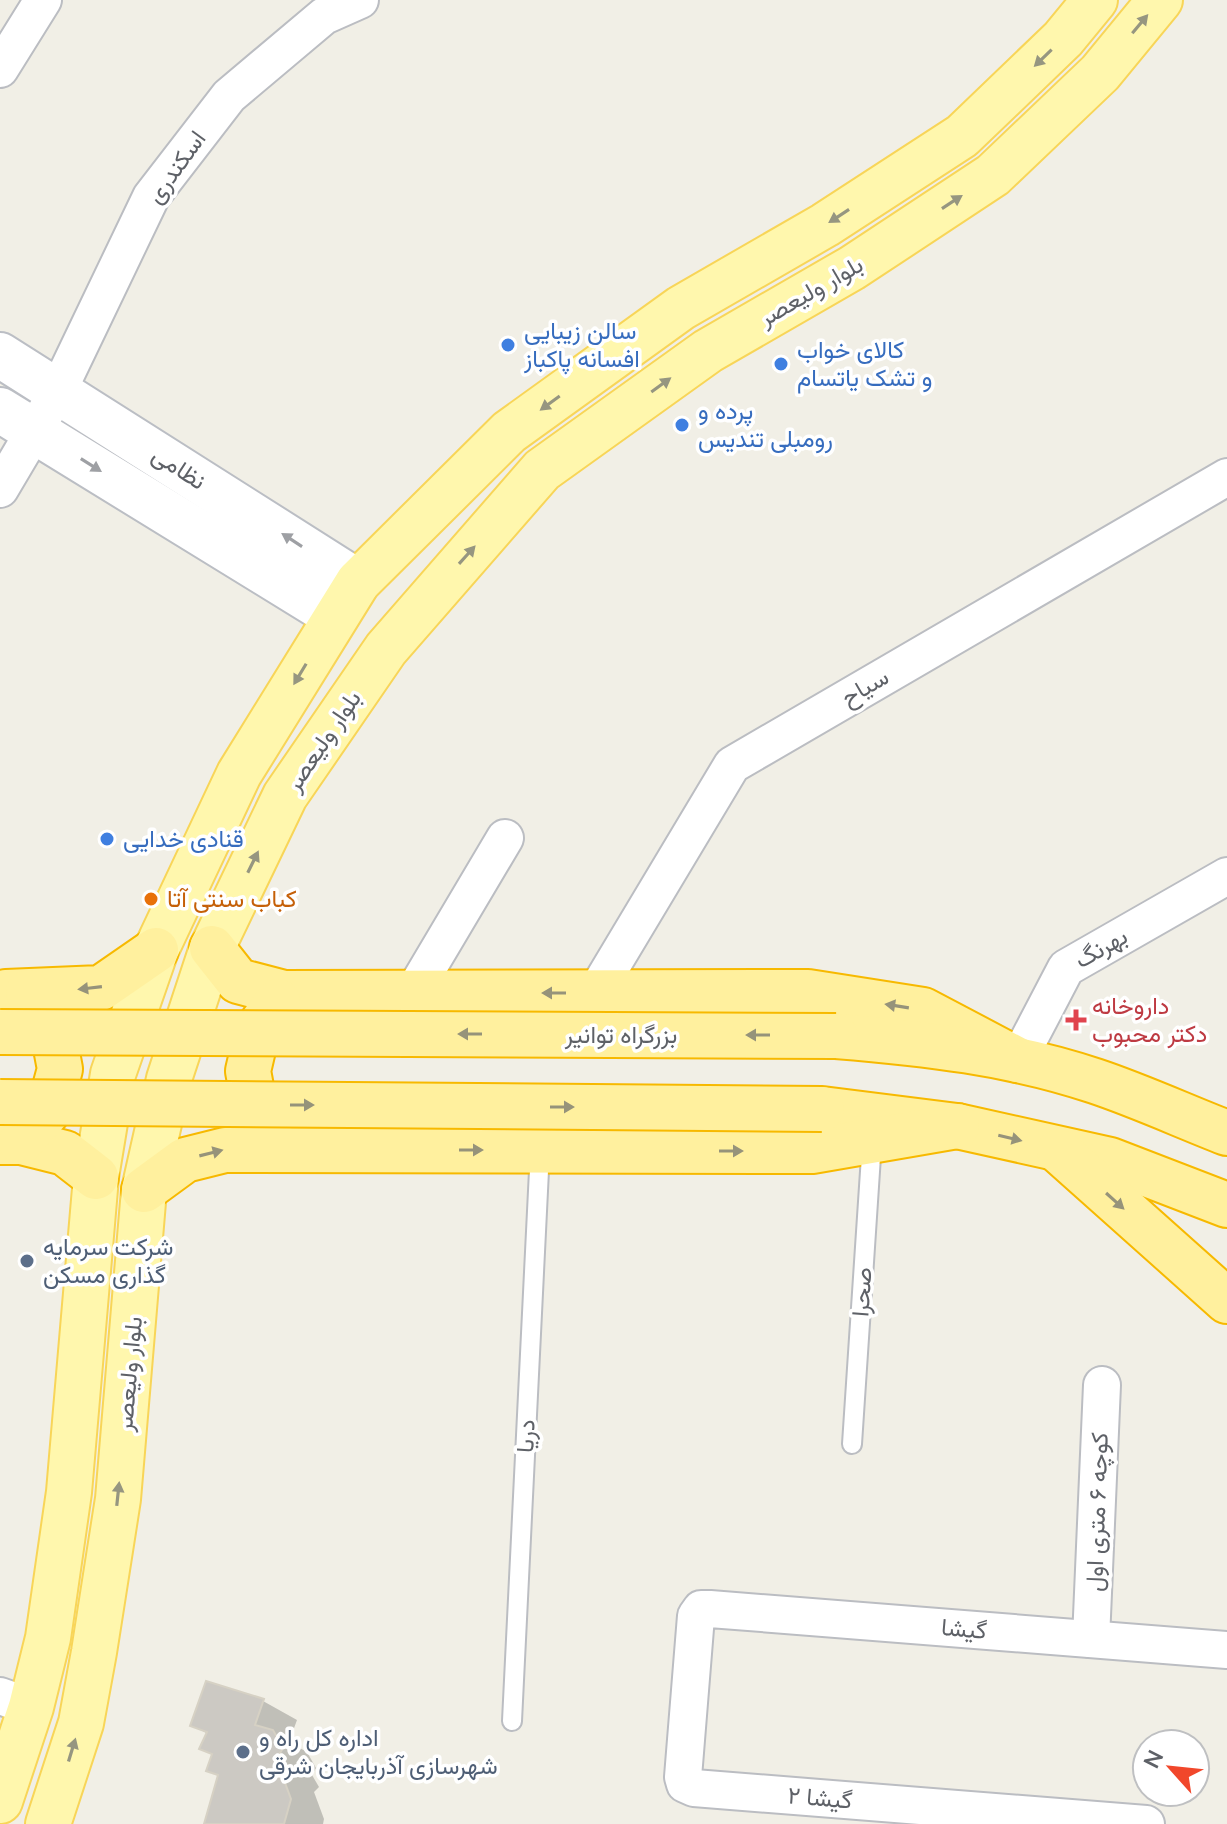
<svg xmlns="http://www.w3.org/2000/svg" width="1227" height="1824" viewBox="0 0 1227 1824" font-family="Mulish,Vazirmatn,sans-serif">
  <style>
    .shadow { fill: #0003 }
    .building { fill: #ccc9c3; stroke: #d6d1c4; stroke-width: 2 }
    .lines { fill: none; stroke-linecap: round; stroke-linejoin: round }
    .service-casing { stroke: #bbbdc2; stroke-width: 22 }
    .minor-casing { stroke: #bbbdc2; stroke-width: 40 }
    .secondary-casing { stroke: #bbbec4; stroke-width: 48 }
    .primary-casing { stroke: #f8d558; stroke-width: 48 }
    .trunk-casing { stroke: #f7b900; stroke-width: 48 }
    .service { stroke: #fff; stroke-width: 18 }
    .minor { stroke: #fff; stroke-width: 36 }
    .secondary { stroke: #fff; stroke-width: 44 }
    .primary { stroke: #fff7ad; stroke-width: 44 }
    .trunk { stroke: #fff09e; stroke-width: 44 }
    .trunk-bridge-casing { stroke: #f7b900; stroke-width: 48; stroke-linecap: butt }
    .trunk-bridge { stroke: #fff09e; stroke-width: 44 }
    .oneway { fill: #969680 }
    .oneway2 { fill: #9ea0a4 }
    .oneway3 { fill: #96937a }
    .shop-dot { fill: #3f7fe0; stroke: #fff; stroke-width: 3 }
    .food-dot { fill: #e8710a; stroke: #fff; stroke-width: 3 }
    .health-dot { fill: #e0444e; stroke: #fff; stroke-width: 3 }
    .service-dot { fill: #5c6f8a; stroke: #fff; stroke-width: 3 }
    .labels { text-anchor: middle; stroke-width: 7; stroke-linejoin: round; paint-order: stroke }
    .street-label { font-size: 24px; fill: #5e6167; stroke: #fff }
    .shop-label { font-size: 24px; fill: #366cbe; stroke: #fff; text-anchor: start }
    .food-label { font-size: 24px; fill: #c56008; stroke: #fff; text-anchor: start }
    .health-label { font-size: 24px; fill: #be3a42; stroke: #fff; text-anchor: start }
    .service-label { font-size: 24px; fill: #4e5e75; stroke: #fff; text-anchor: start }
  </style>
  <rect width="100%" height="100%" fill="#f1efe6"/>
  <path class="shadow" d="M207,1683L263,1701L297,1720L289,1742L307,1752L316,1768L312,1775L319,1787L314,1792L324,1819L323,1824H206L220,1777L208,1770L214,1755L202,1748L208,1734L192,1725Z"/>
  <path class="building" d="M206,1681L264,1699L255,1725L273,1730L283,1748L279,1755L287,1767L281,1772L291,1799L284,1824H204L218,1775L206,1771L212,1754L199,1749L207,1732L190,1726Z"/>
  <g class="lines">
    <g class="service-casing">
      <g id="service">
        <path d="M852,1444L872,1141"/>
        <path d="M512,1721L540,1150"/>
      </g>
    </g>
    <g class="minor-casing">
      <g id="minor">
        <path d="M0,69L43,0"/>
        <path d="M0,489L58,391L151,197L229,96L324,16L360,0"/>
        <path d="M596,992L732,765L1227,477"/>
        <path d="M413,993L505,838"/>
        <path d="M1018,1060L1066,968L1227,876"/>
        <path d="M1091,1639L1102,1385"/>
        <path d="M0,1696L31,1707"/>
        <path d="M1146,1824L694,1788L685,1784L683,1777L696,1616L701,1609H710L1227,1650"/>
      </g>
    </g>
    <g class="secondary-casing">
      <g id="secondary">
        <path d="M0,355L358,582"/>
        <path d="M0,410L335,616"/>
      </g>
    </g>
    <g class="primary-casing">
      <g id="primary">
        <path d="M0,1801L31,1707L48,1638L69,1492L96,1177L113,1074L156,950L239,774L358,582L509,432L681,308L825,225L962,136L1063,39L1095,0"/>
        <path d="M48,1824L81,1723L94,1652L118,1499L144,1190L169,1079L212,948L285,796L386,649L542,470L708,351L852,268L993,175L1100,73L1160,0"/>
      </g>
    </g>
    <g class="trunk-casing">
      <g id="trunk">
        <path d="M212,948L238,981L284,993L808,992L923,1010L1018,1060"/>
        <path d="M6,992L101,988L156,950"/>
        <path d="M836,1036C923,1043 1012,1053 1095,1081C1140,1096 1183,1116 1227,1133"/>
        <path d="M822,1109L957,1126L1110,1160L1227,1205"/>
        <path d="M270,1136L256,1114L248,1071L258,1028L278,1001"/>
        <path d="M0,1142H21L65,1153L96,1177"/>
        <path d="M21,1142L49,1110L60,1069L52,1027L28,992"/>
        <path d="M1059,1151L1227,1301"/>
        <path d="M144,1190L185,1160L225,1150L812,1151L957,1126"/>
      </g>
    </g>
    <use href="#service" class="service"/>
    <use href="#minor" class="minor"/>
    <use href="#secondary" class="secondary"/>
    <use href="#primary" class="primary"/>
    <use href="#trunk" class="trunk"/>
    <g class="trunk-bridge-casing">
      <g id="trunk-bridge">
        <path d="M0,1032L836,1036"/>
        <path d="M0,1102L822,1109"/>
      </g>
    </g>
    <use href="#trunk-bridge" class="trunk-bridge"/>
  </g>
  <defs><path id="oneway-solid" d="M-6-.8H1V-3.2L6.5 0L1 3.2V.8H-6Z" transform="scale(2)"/></defs>
  <g class="oneway">
    <use href="#oneway-solid" transform="translate(1140 24) rotate(-50)"/>
    <use href="#oneway-solid" transform="translate(1043 58) rotate(136)"/>
    <use href="#oneway-solid" transform="translate(952 202) rotate(-33)"/>
    <use href="#oneway-solid" transform="translate(839 216) rotate(147)"/>
    <use href="#oneway-solid" transform="translate(661 385) rotate(-36)"/>
    <use href="#oneway-solid" transform="translate(550 403) rotate(144)"/>
    <use href="#oneway-solid" transform="translate(467 555) rotate(-48)"/>
    <use href="#oneway-solid" transform="translate(300 674) rotate(121)"/>
    <use href="#oneway-solid" transform="translate(253 862) rotate(-64)"/>
    <use href="#oneway-solid" transform="translate(118 1494) rotate(-84)"/>
    <use href="#oneway-solid" transform="translate(72 1750) rotate(-73)"/>
  </g>
  <g class="oneway2">
    <use href="#oneway-solid" transform="translate(91 465) rotate(32)"/>
    <use href="#oneway-solid" transform="translate(292 540) rotate(-147)"/>
  </g>
  <g class="oneway3">
    <use href="#oneway-solid" transform="translate(90 988) rotate(173)"/>
    <use href="#oneway-solid" transform="translate(554 993) rotate(180)"/>
    <use href="#oneway-solid" transform="translate(897 1006) rotate(-171)"/>
    <use href="#oneway-solid" transform="translate(470 1034) rotate(-180)"/>
    <use href="#oneway-solid" transform="translate(758 1035) rotate(-180)"/>
    <use href="#oneway-solid" transform="translate(302 1105)"/>
    <use href="#oneway-solid" transform="translate(562 1107)"/>
    <use href="#oneway-solid" transform="translate(1010 1138) rotate(13)"/>
    <use href="#oneway-solid" transform="translate(471 1150)"/>
    <use href="#oneway-solid" transform="translate(731 1151)"/>
    <use href="#oneway-solid" transform="translate(211 1153) rotate(-14)"/>
    <use href="#oneway-solid" transform="translate(1115 1201) rotate(42)"/>
  </g>
  <g class="shop-dot">
    <circle cx="508" cy="345" r="8"/>
    <circle cx="781" cy="364" r="8"/>
    <circle cx="682" cy="425" r="8"/>
    <circle cx="107" cy="839" r="8"/>
  </g>
  <circle class="food-dot" cx="151" cy="899" r="8"/>
  <path class="health-dot" d="M1072 1008h8v8h8v8h-8v8h-8v-8h-8v-8h8z"/>
  <g class="service-dot">
    <circle cx="27" cy="1261" r="8"/>
    <circle cx="243" cy="1752" r="8"/>
  </g>
  <g class="labels">
    <g class="street-label">
      <text transform="translate(176 167) rotate(-54)" y="8">اسکندری</text>
      <text transform="translate(811 291) rotate(-30)" y="8">بلوار ولیعصر</text>
      <text transform="translate(179 468) rotate(33)" y="8">نظامی</text>
      <text transform="translate(865 687) rotate(-30)" y="8">سیاح</text>
      <text transform="translate(323 741) rotate(-56)" y="8">بلوار ولیعصر</text>
      <text transform="translate(1101 948) rotate(-30)" y="8">بهرنگ</text>
      <text x="621" y="1043">بزرگراه توانیر</text>
      <text transform="translate(862 1292) rotate(-86)" y="8">صحرا</text>
      <text transform="translate(129 1374) rotate(-85)" y="8">بلوار ولیعصر</text>
      <text transform="translate(526 1436) rotate(-87)" y="8">دریا</text>
      <text transform="translate(1097 1512) rotate(-88)" y="8">کوچه ۶ متری اول</text>
      <text transform="translate(964 1629) rotate(5)" y="8">گیشا</text>
      <text transform="translate(820 1798) rotate(5)" y="8">گیشا ۲</text>
    </g>
    <g class="shop-label">
      <text x="524" y="339">سالن زیبایی<tspan x="524" dy="28">افسانه پاکباز</tspan></text>
      <text x="797" y="358">کالای خواب<tspan x="797" dy="28">و تشک یاتسام</tspan></text>
      <text x="698" y="419">پرده و<tspan x="698" dy="28">رومبلی تندیس</tspan></text>
      <text x="123" y="847">قنادی خدایی</text>
    </g>
    <g class="food-label">
      <text x="167" y="907">کباب سنتی آتا</text>
    </g>
    <g class="health-label">
      <text x="1092" y="1014">داروخانه<tspan x="1092" dy="28">دکتر محبوب</tspan></text>
    </g>
    <g class="service-label">
      <text x="43" y="1255">شرکت سرمایه<tspan x="43" dy="28">گذاری مسکن</tspan></text>
      <text x="259" y="1746">اداره کل راه و<tspan x="259" dy="28">شهرسازی آذربایجان شرقی</tspan></text>
    </g>
  </g>
  <g transform="translate(1171 1768) rotate(297)"><circle r="38" fill="#ffffff" stroke="#bfc0c2" stroke-width="2"/>
  <path d="M0-6L14 30L0 20L-14 30Z" fill="#f1472b"/>
  <text y="-12" font-size="22" font-weight="bold" text-anchor="middle" fill="#5e6167">N</text>
  </g>
</svg>
